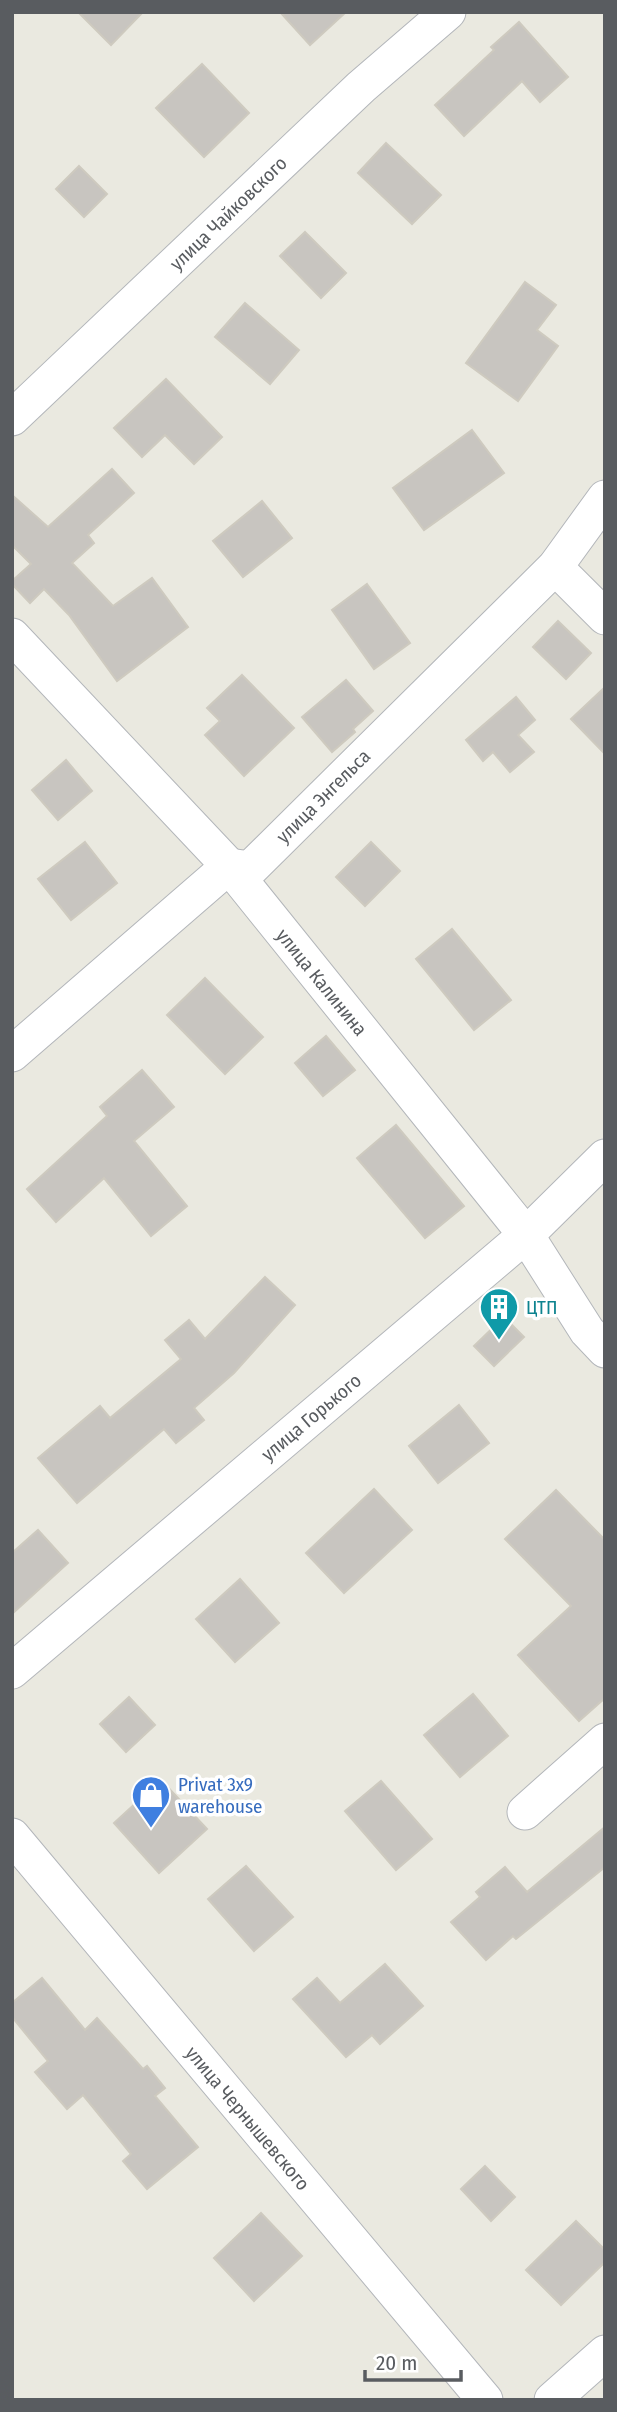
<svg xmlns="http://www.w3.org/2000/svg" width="617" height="2412" viewBox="0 0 617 2412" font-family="'Fira Sans Condensed',sans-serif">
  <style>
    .building { fill: #c8c5c0; stroke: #cecabf; stroke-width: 2 }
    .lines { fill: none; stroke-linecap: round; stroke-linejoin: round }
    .street-casing { stroke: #b3b6ba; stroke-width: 37 }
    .street { stroke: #fff; stroke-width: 35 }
    .labels { text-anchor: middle; stroke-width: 7; stroke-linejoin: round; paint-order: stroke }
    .street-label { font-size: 19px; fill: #595c60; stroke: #fff }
    .culture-label { font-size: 19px; fill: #0d838f; stroke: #fff; text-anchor: start }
    .shop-label { font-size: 19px; fill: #366cbe; stroke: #fff; text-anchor: start }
  </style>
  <rect width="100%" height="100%" fill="#eae9e0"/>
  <g class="building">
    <path d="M78,12H143L111,45Z"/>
    <path d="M280,12H346L310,45Z"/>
    <path d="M519,22L568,77L540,102L522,81L464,136L435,105L494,50L491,47Z"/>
    <path d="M202,64L249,113L204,157L156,108Z"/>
    <path d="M386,143L441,195L412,224L358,173Z"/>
    <path d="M79,166L107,194L84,217L56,189Z"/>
    <path d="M305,232L346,273L321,298L280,256Z"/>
    <path d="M525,282L556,305L537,330L558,346L518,401L466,363Z"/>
    <path d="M245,303L299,350L270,384L215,337Z"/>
    <path d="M166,379L222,437L194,464L165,435L142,457L114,428Z"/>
    <path d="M472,430L504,473L424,530L393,488Z"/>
    <path d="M112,469L134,493L88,535L94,543L72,563L113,606L152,578L188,627L117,681L69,615L44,589L30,603L12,584V581L31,564L12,545V495L48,527Z"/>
    <path d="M262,501L292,538L243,577L213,541Z"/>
    <path d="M367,584L410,643L374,669L332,610Z"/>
    <path d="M558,621L591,653L566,679L533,647Z"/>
    <path d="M242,675L294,728L244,776L205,735L220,721L207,708Z"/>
    <path d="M346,680L373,711L353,729L355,732L332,752L302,717Z"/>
    <path d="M605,687V754L571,719Z"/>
    <path d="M516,697L535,720L518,735L534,752L510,772L493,752L483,761L466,740Z"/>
    <path d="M66,760L92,791L58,820L32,790Z"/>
    <path d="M85,842L117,883L71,920L38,879Z"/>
    <path d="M371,842L400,871L365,906L336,877Z"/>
    <path d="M452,929L511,1000L474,1030L416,959Z"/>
    <path d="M205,978L263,1037L225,1074L167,1015Z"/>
    <path d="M326,1036L355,1070L323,1096L295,1063Z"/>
    <path d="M142,1070L174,1107L134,1141L187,1206L151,1236L104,1178L56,1222L27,1189L107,1116L100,1107Z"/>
    <path d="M396,1125L464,1206L425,1238L357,1158Z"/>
    <path d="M265,1277L295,1305L234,1373L194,1408L204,1420L176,1443L164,1429L77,1503L38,1458L100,1406L110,1418L181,1359L165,1340L189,1320L205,1339Z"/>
    <path d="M504,1317L524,1337L494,1366L474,1346Z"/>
    <path d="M459,1405L489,1443L438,1483L409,1446Z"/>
    <path d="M374,1489L412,1530L344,1593L306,1553Z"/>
    <path d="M556,1490L605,1540V1698L579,1721L518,1655L571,1606L505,1539Z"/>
    <path d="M38,1530L68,1563L12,1614V1553Z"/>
    <path d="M240,1579L279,1623L235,1662L196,1619Z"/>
    <path d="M473,1694L508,1736L460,1777L424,1735Z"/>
    <path d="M129,1697L155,1725L126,1752L100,1724Z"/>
    <path d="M161,1780L207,1829L159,1873L114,1823Z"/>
    <path d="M381,1781L432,1839L396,1870L345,1811Z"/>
    <path d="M605,1827V1867L516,1939L513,1936L486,1960L451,1922L480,1897L476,1892L505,1867L527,1892Z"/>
    <path d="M246,1866L293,1917L254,1951L208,1899Z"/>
    <path d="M385,1964L423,2006L380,2044L372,2035L346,2057L293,1999L317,1978L340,2003Z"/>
    <path d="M42,1978L85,2030L97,2018L143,2069L147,2066L165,2088L155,2096L198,2147L147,2189L123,2161L131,2154L83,2095L67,2109L35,2072L48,2061L12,2017V2003Z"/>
    <path d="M485,2166L515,2197L491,2221L461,2189Z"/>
    <path d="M261,2213L302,2256L254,2301L214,2258Z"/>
    <path d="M576,2221L605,2250V2262L561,2305L526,2270Z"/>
  </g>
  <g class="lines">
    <g class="street-casing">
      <g id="street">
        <path d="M12,418L361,87L448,12"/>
        <path d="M555,567L605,617"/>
        <path d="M12,636L229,866L526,1235L587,1331L605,1350"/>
        <path d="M12,1054L229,866L250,869L555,567L605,498"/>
        <path d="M12,1671L526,1235L605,1157"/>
        <path d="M525,1812L605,1741"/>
        <path d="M12,1836L485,2400"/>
        <path d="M552,2400L605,2353"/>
      </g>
    </g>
    <use href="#street" class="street"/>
  </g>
  <defs>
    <g id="building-pin" transform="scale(2.0125)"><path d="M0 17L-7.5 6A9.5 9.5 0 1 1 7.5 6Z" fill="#0f9aa8" stroke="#fff"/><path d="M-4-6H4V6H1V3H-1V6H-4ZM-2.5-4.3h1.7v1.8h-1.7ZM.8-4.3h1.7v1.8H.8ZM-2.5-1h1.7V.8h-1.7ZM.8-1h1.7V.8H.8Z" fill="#fff"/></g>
    <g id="shop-pin" transform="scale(2.0125)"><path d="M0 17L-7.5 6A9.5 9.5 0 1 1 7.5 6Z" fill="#3f7fe0" stroke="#fff"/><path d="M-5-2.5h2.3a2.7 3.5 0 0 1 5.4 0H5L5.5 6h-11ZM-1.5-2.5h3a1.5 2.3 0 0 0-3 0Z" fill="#fff"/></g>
  </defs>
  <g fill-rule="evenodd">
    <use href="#building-pin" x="499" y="1307"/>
    <use href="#shop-pin" x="151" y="1795"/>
  </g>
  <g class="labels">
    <g class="street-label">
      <text transform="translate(228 213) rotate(-44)" y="7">улица Чайковского</text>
      <text transform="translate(323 796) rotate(-45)" y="7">улица Энгельса</text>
      <text transform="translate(322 982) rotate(51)" y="7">улица Калинина</text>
      <text transform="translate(311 1417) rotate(-40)" y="7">улица Горького</text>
      <text transform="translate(248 2118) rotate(50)" y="7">улица Чернышевского</text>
    </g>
    <g class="culture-label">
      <text x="526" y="1314">ЦТП</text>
    </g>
    <g class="shop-label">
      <text x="178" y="1791">Privat 3x9<tspan x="178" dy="22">warehouse</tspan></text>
    </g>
  </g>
  <rect width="617" height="2412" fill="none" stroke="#595c60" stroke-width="28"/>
  <path d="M365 2370v10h96v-10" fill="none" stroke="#595c60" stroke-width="3.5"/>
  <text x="376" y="2370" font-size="21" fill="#595c60" stroke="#ffffff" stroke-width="5" paint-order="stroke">20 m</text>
</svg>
